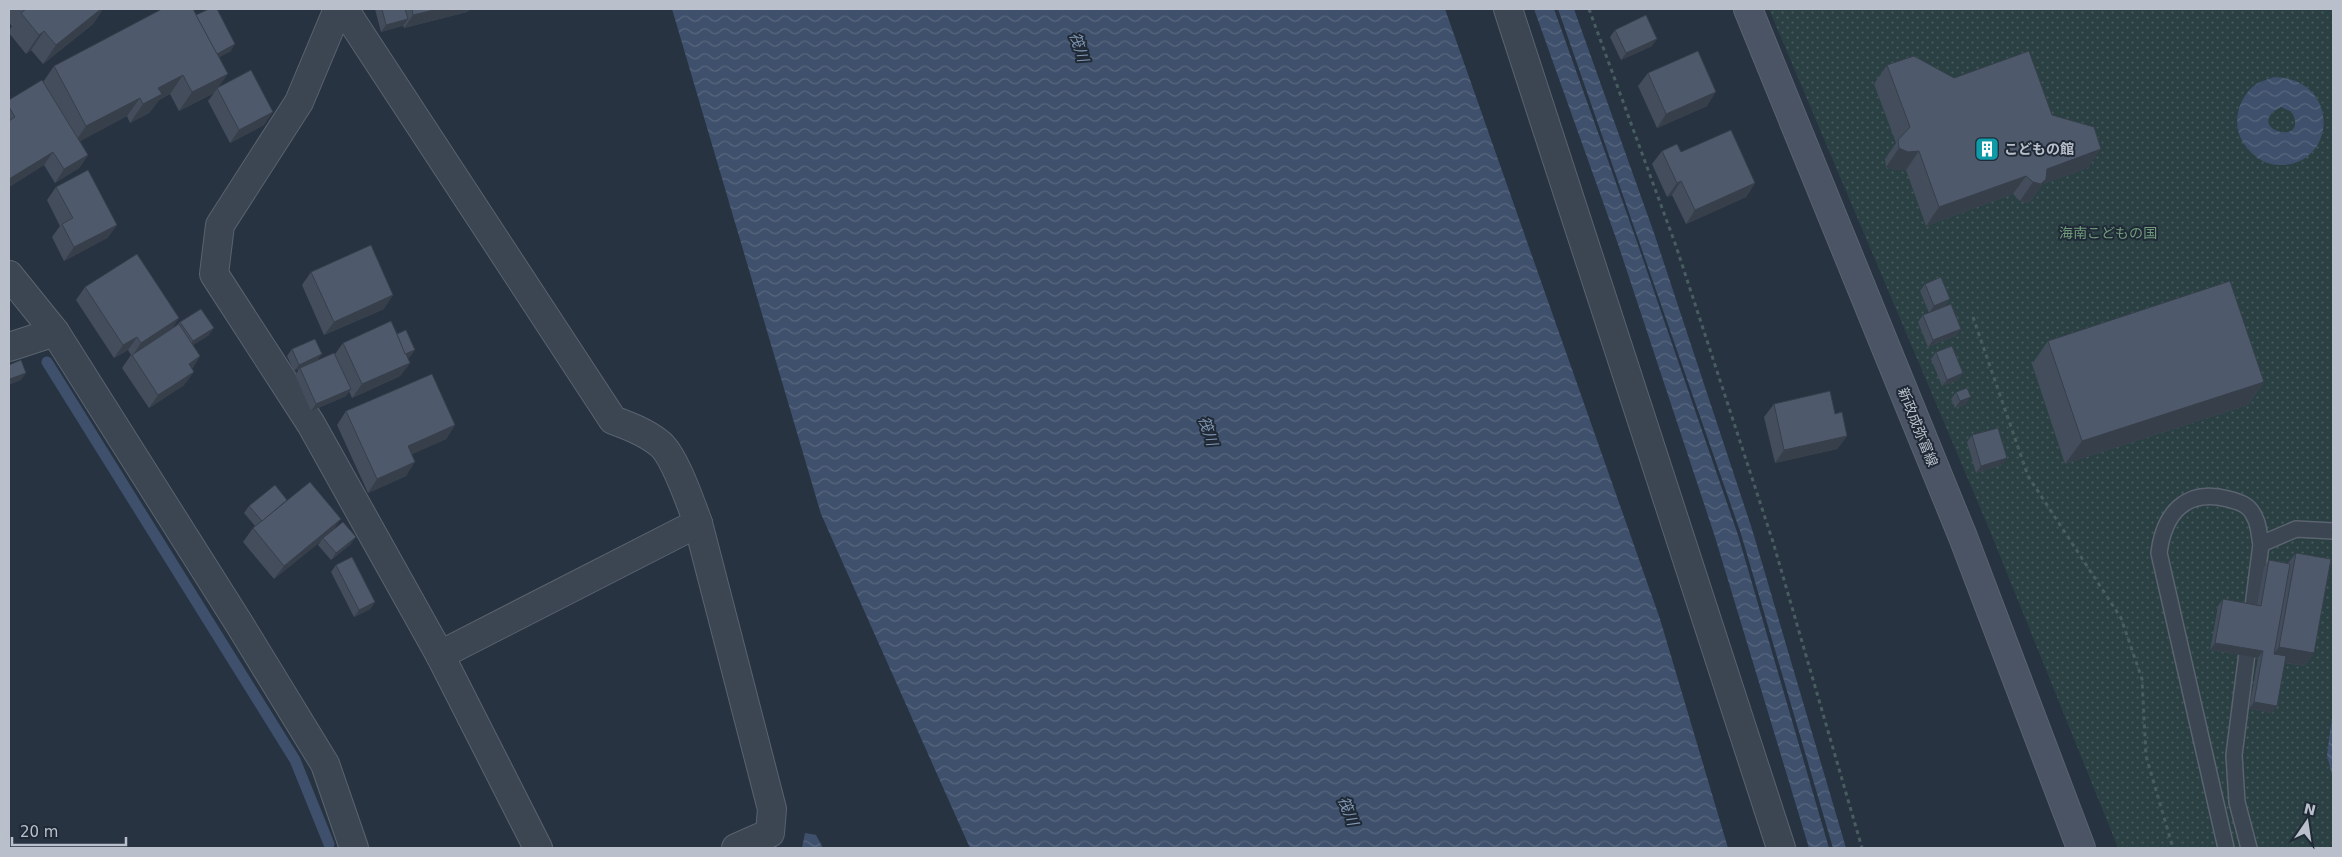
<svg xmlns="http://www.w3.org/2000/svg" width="2342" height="857" viewBox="0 0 2342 857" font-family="'DejaVu Sans','Noto Sans JP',sans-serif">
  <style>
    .grass { fill: url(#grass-dots) }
    .water { fill: url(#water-waves); fill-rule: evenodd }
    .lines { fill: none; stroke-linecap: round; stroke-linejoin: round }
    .stream { stroke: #3e506b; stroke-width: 11 }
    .service-casing { stroke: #5a636f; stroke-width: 18 }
    .minor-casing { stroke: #5a636f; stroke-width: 30 }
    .secondary-casing { stroke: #5a636f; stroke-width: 30 }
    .path { stroke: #485d60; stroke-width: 3; stroke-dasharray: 4 4; stroke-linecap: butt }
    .service { stroke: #3c4552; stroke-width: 15 }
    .minor { stroke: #3c4552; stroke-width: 28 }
    .secondary { stroke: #4a5465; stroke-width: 28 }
    .wall { fill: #434d5c }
    .shaded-wall { fill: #373f4b }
    .building { fill: #4e5a6b; stroke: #373f4b }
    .labels { text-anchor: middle; stroke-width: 4; stroke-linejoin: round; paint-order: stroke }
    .poi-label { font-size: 14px; font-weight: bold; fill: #b9c0cc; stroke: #202a37; text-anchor: start }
    .park-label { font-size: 14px; fill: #719c7b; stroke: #202a37 }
    .street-label { font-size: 14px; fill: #b9c0cc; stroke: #202a37 }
    .water-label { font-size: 15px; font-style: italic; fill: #8196b2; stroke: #202a37 }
  </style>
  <defs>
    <pattern id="grass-dots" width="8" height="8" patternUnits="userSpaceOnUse" patternTransform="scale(1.25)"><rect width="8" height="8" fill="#2a4043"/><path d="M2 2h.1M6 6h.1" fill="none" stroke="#475a5d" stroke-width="1.8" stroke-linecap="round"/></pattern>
    <pattern id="water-waves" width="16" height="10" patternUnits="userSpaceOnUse" patternTransform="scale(1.25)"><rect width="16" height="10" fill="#3e506b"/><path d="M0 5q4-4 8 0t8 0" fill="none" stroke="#58677f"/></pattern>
  </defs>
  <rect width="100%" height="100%" fill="#283342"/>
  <path class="grass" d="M1769,9H2333V848H2118L1990,531Z"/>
  <g class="water">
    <path d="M672,9H1445L1660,619L1728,848H970L821,514Z"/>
    <path d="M1534,9H1554L1637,242L1738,535L1829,848H1809L1715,537L1618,244Z"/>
    <path d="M1558,9H1574L1654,233L1752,529L1846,848H1833L1741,534Z"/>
    <path d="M2274,77C2342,79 2337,167 2278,165C2266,164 2257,159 2249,150C2230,131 2235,100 2256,84C2261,81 2269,79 2274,77ZM2281,107L2292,112C2310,149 2241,128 2281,107Z"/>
    <path d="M2333,710V779L2327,755Z"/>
    <path d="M805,833L816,835L823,848H802Z"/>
  </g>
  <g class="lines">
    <path class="stream" d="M47,362L295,760L329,844"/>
    <g class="service-casing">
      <g id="service">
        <path d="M2261,544L2296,529L2333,531"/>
        <path d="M2226,848L2159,553C2164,513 2186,488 2228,499C2240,502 2250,505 2255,518C2259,525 2259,536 2261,544L2234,755L2237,802L2249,848"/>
      </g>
    </g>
    <g class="minor-casing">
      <g id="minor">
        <path d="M338,9L299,102L220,225L214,274L311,424L440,655L538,848"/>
        <path d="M344,9L613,420C629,426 645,432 659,443C674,454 691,504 698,523L772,809L770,833L736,848"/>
        <path d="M1508,9L1781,848"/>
        <path d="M9,275L55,332L240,625L325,764L354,848"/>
        <path d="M9,347L55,332"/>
        <path d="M440,655L698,523"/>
      </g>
    </g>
    <g class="secondary-casing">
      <path id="secondary" d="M1748,9L1963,537L2081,848"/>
    </g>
    <g class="path">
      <path d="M1589,9L1676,246L1773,542L1862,848"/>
      <path d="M1973,317L2028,476L2121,618L2142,679L2146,756L2173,848"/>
    </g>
    <use href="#service" class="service"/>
    <use href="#minor" class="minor"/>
    <use href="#secondary" class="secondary"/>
  </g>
  <g class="wall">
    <path d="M9,9H103L93,24L43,64L31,50L26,54L9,33V31L12,26L9,23Z"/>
    <path d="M375,9H470L467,12L404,28L403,25L381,32Z"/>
    <path d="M196,15L231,51L219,57L218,88L264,125L230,143L208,101L214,93L179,111L170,94L159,100L149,113L130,123L127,116L80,141L88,155L79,168L55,183L44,165L9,187V100L43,82L54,66Z"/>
    <path d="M1615,30L1652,46L1621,60L1610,37Z"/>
    <path d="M1887,65L1954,78L2052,115L2088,168L2043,184L2033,198L2028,203L2020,201L2013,194L1926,226L1906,170H1895L1886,167L1885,159L1896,143L1874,84Z"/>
    <path d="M1648,73L1707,106L1657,128L1638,86Z"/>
    <path d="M1662,151L1681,152L1755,183L1746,197L1686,224L1672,195L1667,197L1652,164Z"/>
    <path d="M56,187L117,225L107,238L64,261L52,237L60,226L47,200Z"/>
    <path d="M311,272L384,309L324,335L302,285Z"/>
    <path d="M1925,284L1950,299L1945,306L1956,336L1928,347L1918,322L1923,315L1929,313L1920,291Z"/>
    <path d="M85,287L173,328L180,322L209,335L193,345L200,356L192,369L184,385L149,408L122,368L131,355L128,350L114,358L76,300Z"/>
    <path d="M397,334L410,357L407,358L410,363L400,376L352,398L349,391L346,396L311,411L295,375L299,369L294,371L287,356L292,349L318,360L335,354L343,343Z"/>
    <path d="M2048,341L2264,382L2248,405L2065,464L2032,364Z"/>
    <path d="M1936,352L1963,373L1958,380L1942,386L1931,359Z"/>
    <path d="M1956,392L1966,404L1955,408L1951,399Z"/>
    <path d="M1774,404L1835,414L1847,436L1837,449L1775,463L1764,417Z"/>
    <path d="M346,411L455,425L446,439L412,454L406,476L368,493L337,425Z"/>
    <path d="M1972,435L2002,465L1976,473L1967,442Z"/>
    <path d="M287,500L334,529L351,544L331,560L318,545L321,541L274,579L243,542L253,528L255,526L244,513L249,506Z"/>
    <path d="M2296,553L2314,653L2305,666L2285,663L2272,713L2249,709L2258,658L2210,650L2218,606L2223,599L2257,605L2264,567L2269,560L2288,563Z"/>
    <path d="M336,565L375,602L370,609L354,617L331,572Z"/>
  </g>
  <g class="shaded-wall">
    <path d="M101,9H103L93,24L43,64L56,45Z"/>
    <path d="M438,9H470L467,12L404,28L413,15Z"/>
    <path d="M408,19L403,26L381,32L386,25Z"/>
    <path d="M44,31L31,50L26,54L39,35Z"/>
    <path d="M1657,39L1652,46L1621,60L1626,53Z"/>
    <path d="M235,44L231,51L207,64L212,57Z"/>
    <path d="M228,74L214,93L179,111L192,92Z"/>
    <path d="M183,75L170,94L159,100L149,113L130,123L143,104L158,88Z"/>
    <path d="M1716,92L1707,106L1657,128L1666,114Z"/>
    <path d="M140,98L127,116L73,145L86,126Z"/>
    <path d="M273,112L264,125L230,143L239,130Z"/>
    <path d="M1899,148L1919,151L1906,170H1895L1886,167Z"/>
    <path d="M2101,149L2088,168L2043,184L2033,198L2028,203L2020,201L2033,182L2047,169Z"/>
    <path d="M53,152L44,165L9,187V179Z"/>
    <path d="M88,155L79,168L55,183L64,169Z"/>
    <path d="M2026,176L2013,194L1926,226L1939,207Z"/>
    <path d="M1681,181L1672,195L1667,197L1677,183Z"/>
    <path d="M1755,183L1746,197L1686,224L1695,210Z"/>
    <path d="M117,225L107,238L64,261L74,247Z"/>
    <path d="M393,295L384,309L324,335L334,322Z"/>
    <path d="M1950,299L1945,306L1929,313L1934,306Z"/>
    <path d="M179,318L170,332L132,356L141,343Z"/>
    <path d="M214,328L209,335L188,348L193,341Z"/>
    <path d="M1961,329L1956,336L1928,347L1933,340Z"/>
    <path d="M137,337L128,350L114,358L123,345Z"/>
    <path d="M415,350L410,357L397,362L402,355Z"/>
    <path d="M322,354L317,361L300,368L299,369L294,371L299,365Z"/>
    <path d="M200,356L191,370L189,364Z"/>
    <path d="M410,363L400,376L352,398L362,384Z"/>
    <path d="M194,372L184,385L149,408L158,395Z"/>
    <path d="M26,373L21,380L9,385L10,379Z"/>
    <path d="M1963,373L1958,380L1942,386L1947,380Z"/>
    <path d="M2264,382L2248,405L2065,464L2082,441Z"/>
    <path d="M351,389L346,396L311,411L316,404Z"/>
    <path d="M1971,397L1966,404L1955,408L1960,401Z"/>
    <path d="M455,425L446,439L399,460L408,446Z"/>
    <path d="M1847,436L1837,449L1775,463L1784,450Z"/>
    <path d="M2007,458L2002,465L1976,473L1981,466Z"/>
    <path d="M415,462L406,476L368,493L377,479Z"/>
    <path d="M341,519L331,533L323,538L321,541L274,579L284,566Z"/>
    <path d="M356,537L351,544L331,560L336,553Z"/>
    <path d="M375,602L370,609L354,617L359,610Z"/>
    <path d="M2215,643L2263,651L2258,658L2210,650Z"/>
    <path d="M2279,647L2314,653L2305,666L2269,660Z"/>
    <path d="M2254,702L2277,706L2272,713L2249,709Z"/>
  </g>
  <g class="building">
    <path d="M26,9H101L56,45L44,31L39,35L21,13Z"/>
    <path d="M162,9H193L228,74L192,92L183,75L158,88L162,94L143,104L140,98L86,126L54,66Z"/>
    <path d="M209,9H217L235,44L217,54L196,15Z"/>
    <path d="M382,9H405L408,19L386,25Z"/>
    <path d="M412,9H438L413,15Z"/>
    <path d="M1646,15L1657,39L1626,53L1615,30Z"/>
    <path d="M1698,51L1716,92L1666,114L1648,73Z"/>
    <path d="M2029,51L2052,115L2094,127L2101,149L2047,169L2046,179L2041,184L2033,182L2026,176L1939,207L1919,151L1908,152L1899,148L1898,140L1910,127L1887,65L1914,56L1954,78Z"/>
    <path d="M251,70L273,112L239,130L217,88Z"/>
    <path d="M42,80L88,155L64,169L53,152L9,179V121L15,117L9,107V100Z"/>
    <path d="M1731,130L1755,183L1695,210L1681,181L1677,183L1662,151L1677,144L1681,152Z"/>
    <path d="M88,170L117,225L74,247L62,224L73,218L56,187Z"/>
    <path d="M371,245L393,295L334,322L311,272Z"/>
    <path d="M137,254L179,318L141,343L137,337L123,345L85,287Z"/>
    <path d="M1941,277L1950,299L1934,306L1925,284Z"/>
    <path d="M2230,281L2264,382L2082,441L2048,341Z"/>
    <path d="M1951,304L1961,329L1933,340L1923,315Z"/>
    <path d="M201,309L214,328L193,341L180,322Z"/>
    <path d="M391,321L410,363L362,384L343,343Z"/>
    <path d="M179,324L200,356L189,364L194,372L158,395L132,355Z"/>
    <path d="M406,330L415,350L405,354L397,334Z"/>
    <path d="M315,339L322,354L299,365L292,349Z"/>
    <path d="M1952,346L1963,373L1947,380L1936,352Z"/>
    <path d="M334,353L351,389L316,404L300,368Z"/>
    <path d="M21,360L26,373L10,379L9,377V365Z"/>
    <path d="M432,374L455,425L408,446L415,462L377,479L346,411Z"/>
    <path d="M1967,388L1971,397L1960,401L1956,392Z"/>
    <path d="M1830,391L1835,414L1842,412L1847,436L1784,450L1774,404Z"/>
    <path d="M1998,428L2007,458L1981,466L1972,435Z"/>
    <path d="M310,482L341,519L284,566L253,528Z"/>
    <path d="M275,485L287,500L262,521L249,506Z"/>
    <path d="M343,522L356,537L336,553L323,538Z"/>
    <path d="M2296,553L2331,559L2314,653L2279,647Z"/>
    <path d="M352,557L375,602L359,610L336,565Z"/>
    <path d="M2269,560L2290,564L2274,654L2286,656L2277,706L2254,702L2263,651L2215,643L2223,599L2261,606Z"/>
  </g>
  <defs>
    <g id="building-square" transform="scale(1.25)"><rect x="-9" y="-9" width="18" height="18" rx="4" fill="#0f9aa8" stroke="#202a37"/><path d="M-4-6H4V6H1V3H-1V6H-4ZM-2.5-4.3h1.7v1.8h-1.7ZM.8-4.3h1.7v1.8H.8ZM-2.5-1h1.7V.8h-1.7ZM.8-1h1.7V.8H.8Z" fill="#fff"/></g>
  </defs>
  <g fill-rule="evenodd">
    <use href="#building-square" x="1987" y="149"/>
  </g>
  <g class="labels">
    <g class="poi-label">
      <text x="2004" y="154">こどもの館</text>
    </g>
    <g class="park-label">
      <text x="2108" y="238">海南こどもの国</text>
    </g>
    <g class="street-label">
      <text transform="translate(1918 427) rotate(68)" y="5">新政成弥富線</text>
    </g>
    <g class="water-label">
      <text transform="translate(1079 47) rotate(72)" y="5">筏川</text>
      <text transform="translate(1208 431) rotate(72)" y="5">筏川</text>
      <text transform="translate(1348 811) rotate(68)" y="5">筏川</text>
    </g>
  </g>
  <rect width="2342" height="857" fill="none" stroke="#b9c0cc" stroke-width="20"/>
  <g transform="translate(2307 822) rotate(13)" stroke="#202a37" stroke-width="4" paint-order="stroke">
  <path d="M0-4L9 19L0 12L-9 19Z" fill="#b9c0cc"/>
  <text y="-8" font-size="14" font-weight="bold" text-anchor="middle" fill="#b9c0cc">N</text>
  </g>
  <path d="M12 837v8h114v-8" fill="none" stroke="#b9c0cc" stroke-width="2.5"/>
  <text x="20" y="837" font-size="15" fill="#b9c0cc" stroke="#202a37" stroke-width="4" paint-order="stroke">20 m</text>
</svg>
